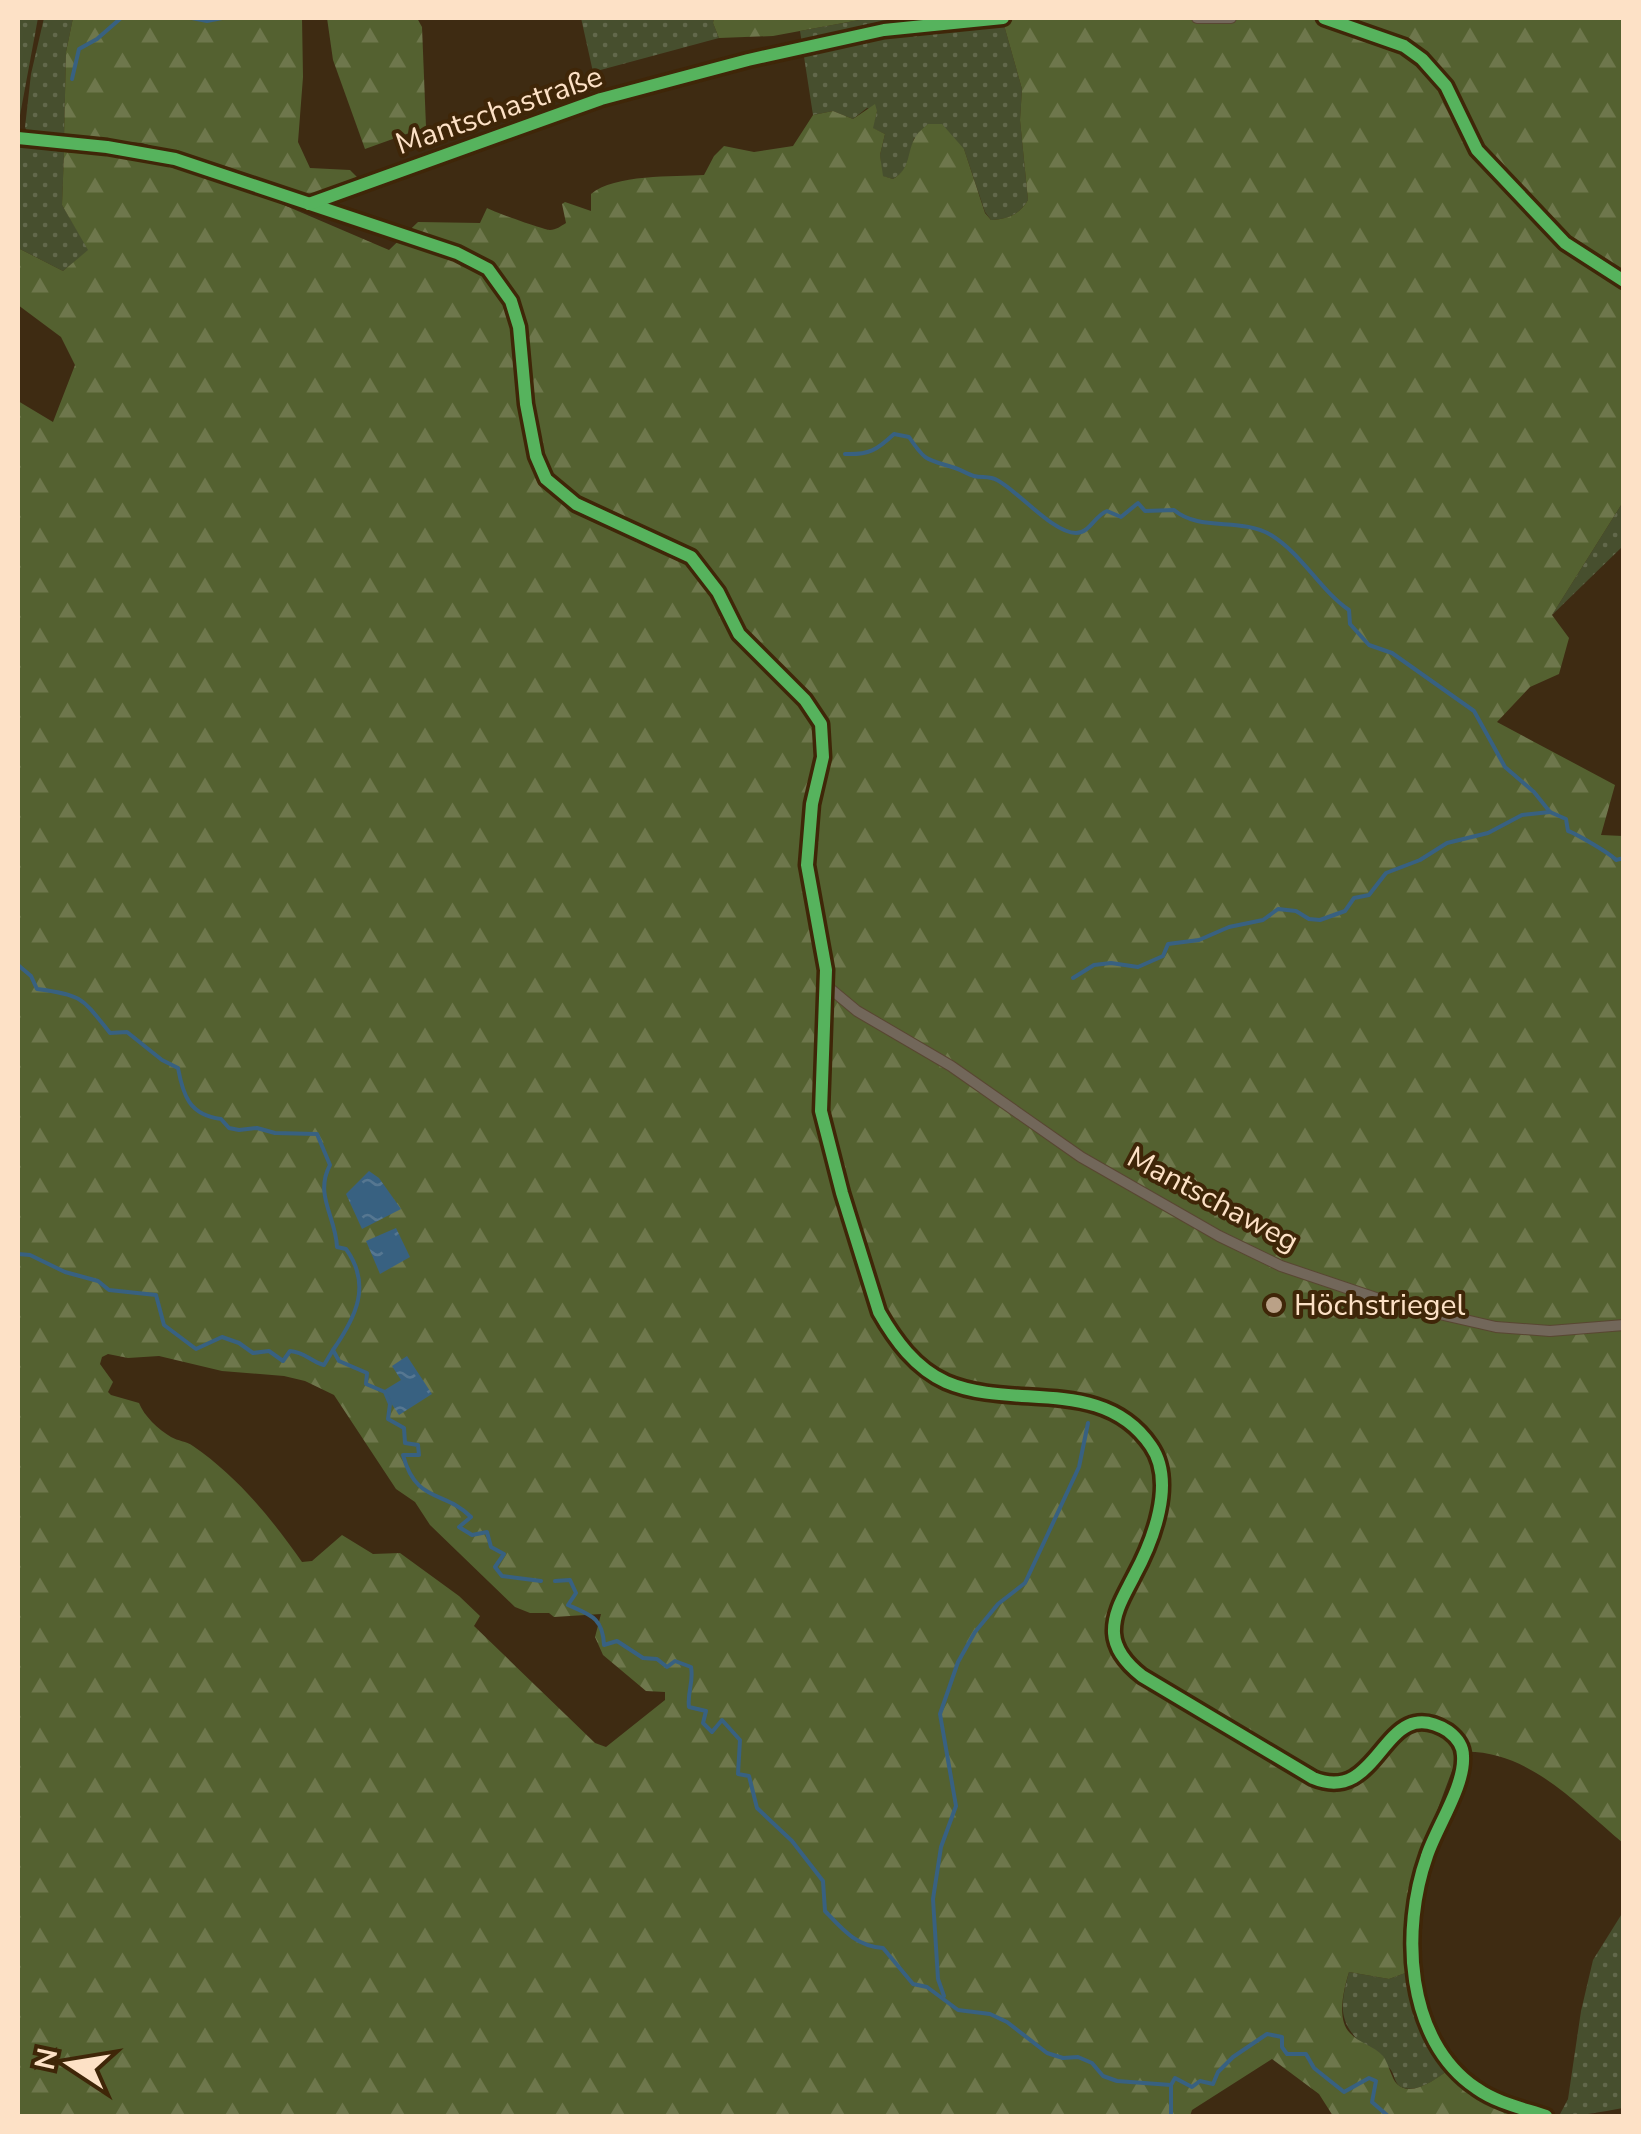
<svg xmlns="http://www.w3.org/2000/svg" width="1641" height="2134" viewBox="0 0 1641 2134" font-family="'Nunito Sans',sans-serif">
  <style>
    .grass { fill: url(#grass-dots) }
    .forest { fill: url(#forest-firs); fill-rule: evenodd }
    .water { fill: url(#water-ripples) }
    .lines { fill: none; stroke-linecap: round; stroke-linejoin: round }
    .stream { stroke: #386181; stroke-width: 4 }
    .minor-casing { stroke: #594732; stroke-width: 11 }
    .tertiary-casing { stroke: #594732; stroke-width: 12 }
    .minor { stroke: #72675a; stroke-width: 9 }
    .tertiary { stroke: #72675a; stroke-width: 10 }
    .cycleway-casing { stroke: #3f2608; stroke-width: 19 }
    .cycleway { stroke: #56b35d; stroke-width: 12 }
    .poi-dot { fill: #baa187; stroke: #3f2608; stroke-width: 4 }
    .labels { text-anchor: middle; stroke-width: 8; stroke-linejoin: round; paint-order: stroke }
    .street-label { font-size: 30px; fill: #fde1c6; stroke: #3f2608 }
    .poi-label { font-size: 30px; fill: #fde1c6; stroke: #3f2608; text-anchor: start }
  </style>
  <defs>
    <pattern id="grass-dots" width="8" height="8" patternUnits="userSpaceOnUse" patternTransform="scale(2.5)"><rect width="8" height="8" fill="#474f2e"/><path d="M2 2h.1M6 6h.1" fill="none" stroke="#62684b" stroke-width="1.8" stroke-linecap="round"/></pattern>
    <pattern id="forest-firs" width="22" height="20" patternUnits="userSpaceOnUse" patternTransform="scale(2.5)"><rect width="22" height="20" fill="#546130"/><path d="M5 1l3.5 6h-7zM16 11l3.5 6h-7z" fill="#6e774c"/></pattern>
    <pattern id="water-ripples" width="26" height="14" patternUnits="userSpaceOnUse" patternTransform="scale(2.5)"><rect width="26" height="14" fill="#386181"/><path d="M2 4q2-2 4 0t4 0M15 11q2-2 4 0t4 0" fill="none" stroke="#567791"/></pattern>
  </defs>
  <rect width="100%" height="100%" fill="#3e2b12"/>
  <g class="grass">
    <path d="M18,18H38L18,126Z"/>
    <path d="M44,18H73L66,52L64,138L27,132L25,127L31,74Z"/>
    <path d="M581,18H714L713,23L719,38L593,72Z"/>
    <path d="M870,18H1002L1022,89L1020,120L1028,200C1019,215 1008,219 991,220L985,212L964,149L914,138C911,156 909,170 893,179L882,176L880,155L885,134L872,128L877,111L867,108L853,119L833,111L813,115L800,31Z"/>
    <path d="M18,146L64,152L62,205L89,250L63,271L18,248Z"/>
    <path d="M1623,502V546L1552,615Z"/>
    <path d="M1623,1912V2108C1600,2112 1583,2116 1559,2116L1568,2099L1581,2011L1593,1960Z"/>
    <path d="M1349,1972L1389,1979L1408,1972L1427,2038L1447,2071C1436,2079 1419,2092 1404,2088C1394,2085 1396,2078 1391,2070C1387,2065 1378,2059 1373,2055C1341,2026 1337,2015 1349,1972Z"/>
  </g>
  <g class="forest">
    <path d="M73,18H302L303,77L298,142L310,168L350,170L357,177L345,188L293,197L233,171L142,143L64,138L66,52Z"/>
    <path d="M327,18H417L422,27L426,127L365,149L333,60Z"/>
    <path d="M714,18H870L773,36L719,38L713,23Z"/>
    <path d="M1002,18H1623V502L1552,615L1569,638L1559,674L1530,687L1497,722L1615,785L1601,835L1623,836V1843C1575,1803 1526,1747 1459,1752L1412,1878L1407,1917L1408,1972L1389,1979L1349,1972C1344,1988 1336,2020 1350,2033C1359,2043 1374,2046 1383,2056C1389,2064 1391,2078 1397,2084C1411,2098 1436,2079 1447,2071L1482,2097L1525,2116H1333L1319,2094L1272,2059L1192,2110L1190,2116H18V401L53,422L75,365L61,337L18,305V248L63,271L88,250L62,205L64,152L142,158L251,191L389,250L418,222L480,223L487,208C491,211 547,231 550,230C556,230 561,226 566,223L562,204L565,202L591,211V194C614,174 674,177 704,175L714,156L724,146L754,152L793,146L813,115L833,111L853,119L875,104L877,111L873,128L885,134L880,155L883,176L893,179C912,168 906,152 916,136C919,131 924,128 928,124H942L964,149L985,213L991,220C1008,219 1019,215 1028,200L1020,120L1022,89ZM108,1354L128,1358L159,1356L222,1371L284,1376L305,1381L334,1395L396,1489L415,1502L430,1525L515,1607L530,1613H549L554,1617L601,1614L595,1637L603,1655L646,1691L665,1692V1700L606,1747L595,1743L474,1626L480,1616L459,1596L400,1553L373,1554L342,1535L312,1561L302,1562C271,1518 238,1477 193,1446C186,1441 178,1441 171,1437C158,1429 144,1416 139,1403L111,1395L108,1392L113,1382L100,1364L102,1357Z"/>
  </g>
  <g class="water">
    <path d="M369,1171L379,1178L401,1209L362,1229L346,1194Z"/>
    <path d="M396,1228L410,1257L380,1274L366,1241Z"/>
    <path d="M407,1356L432,1394L399,1415L383,1391L401,1380L392,1366Z"/>
  </g>
  <g class="lines">
    <g class="stream">
      <path d="M136,18H144"/>
      <path d="M192,18L207,21L222,18"/>
      <path d="M72,79L79,49L97,39L121,18"/>
      <path d="M845,454C869,455 877,450 894,434L909,437C925,461 926,459 952,467C960,469 967,474 974,476C982,478 990,476 997,480C1018,491 1053,533 1076,533C1090,533 1094,516 1107,511L1121,517L1138,503L1145,511L1174,510C1200,532 1241,517 1271,535C1302,554 1320,590 1349,610L1350,624L1369,645L1392,653L1474,711L1505,767L1534,792L1550,812L1566,819L1568,831C1575,833 1611,854 1616,860L1624,858"/>
      <path d="M18,965L31,976L37,989C83,995 82,998 110,1033L127,1032L162,1060L178,1068C183,1095 189,1115 221,1119L229,1128L239,1130L257,1128L275,1133L317,1134L330,1165C314,1195 336,1217 337,1247L346,1249C372,1285 356,1317 333,1350L339,1361L367,1373L366,1384L385,1392L390,1404L388,1419L404,1428L405,1443L418,1445L419,1455H403C416,1504 445,1490 471,1517L459,1527L472,1535L487,1532L491,1547L504,1554L495,1567L502,1576L541,1581"/>
      <path d="M1073,978L1094,965L1111,963L1138,967L1163,956L1168,944L1199,940L1229,927L1263,920L1278,909L1296,911L1309,919L1320,920L1345,911L1354,898L1369,895L1386,873L1420,860L1447,843L1488,833L1522,815L1550,812"/>
      <path d="M18,1254L30,1255L65,1272L98,1281L109,1290L156,1295L164,1325L196,1349L222,1337L239,1343L253,1353L269,1351L283,1361L290,1351C305,1352 310,1361 324,1365L333,1350"/>
      <path d="M555,1581L570,1580L576,1593L568,1605C591,1615 603,1618 604,1645L617,1641L643,1658L657,1659L667,1667L675,1661L691,1667C694,1682 687,1692 689,1707L706,1711L703,1723L712,1732L722,1720L740,1740L738,1774L749,1776L757,1808L792,1841L823,1881L825,1911C843,1930 856,1946 883,1948L913,1984L927,1987L958,2010L990,2014L1007,2022L1047,2053L1063,2058L1078,2057L1092,2063L1103,2076L1117,2081L1171,2085"/>
      <path d="M944,1996L938,1979L933,1899L941,1847L956,1806L940,1714L958,1662L975,1632L998,1604L1025,1583L1079,1467L1088,1423"/>
      <path d="M1171,2116V2085L1175,2078L1192,2087L1200,2081L1213,2084L1218,2072L1233,2057L1267,2034L1282,2037V2047L1287,2054H1306L1314,2068L1344,2092L1369,2078L1376,2081L1372,2102L1388,2116"/>
      <path d="M1436,2116H1441"/>
    </g>
    <g class="minor-casing">
      <path id="minor" d="M1324,18L1404,46L1422,59L1446,86L1477,150L1565,243L1624,281"/>
    </g>
    <g class="tertiary-casing">
      <g id="tertiary">
        <path d="M1197,18H1231"/>
        <path d="M18,138L107,147L175,159L457,253L488,269L511,301L519,327L526,404L536,456L546,479L576,504L691,557L718,592L739,634L805,700L821,724L823,757L812,804L807,865L826,970L821,1111L842,1193L879,1312C895,1340 915,1368 946,1382C1013,1411 1103,1375 1151,1446C1176,1482 1153,1541 1134,1576C1125,1594 1113,1612 1114,1633C1115,1651 1128,1665 1142,1676L1313,1778C1382,1807 1382,1690 1448,1731C1456,1737 1463,1746 1463,1756C1465,1786 1436,1828 1427,1856C1401,1929 1405,2040 1476,2088C1497,2103 1522,2108 1546,2116"/>
        <path d="M309,204L601,99L748,60L884,30L1003,18"/>
        <path d="M827,986L857,1011L951,1066L1081,1157L1219,1236L1281,1266L1391,1303L1496,1327L1550,1331L1624,1325"/>
      </g>
    </g>
    <use href="#minor" class="minor"/>
    <use href="#tertiary" class="tertiary"/>
    <g class="cycleway-casing">
      <g id="cycleway">
        <path d="M1324,18L1404,46L1422,59L1446,86L1477,150L1565,243L1624,281"/>
        <path d="M18,138L107,147L175,159L457,253L488,269L511,301L519,327L526,404L536,456L546,479L576,504L691,557L718,592L739,634L805,700L821,724L823,757L812,804L807,865L826,970L821,1111L842,1193L879,1312C895,1340 915,1368 946,1382C1013,1411 1103,1375 1151,1446C1176,1482 1153,1541 1134,1576C1125,1594 1113,1612 1114,1633C1115,1651 1128,1665 1142,1676L1313,1778C1382,1807 1382,1690 1448,1731C1456,1737 1463,1746 1463,1756C1465,1786 1436,1828 1427,1856C1401,1929 1405,2040 1476,2088C1497,2103 1522,2108 1546,2116"/>
        <path d="M309,204L601,99L748,60L884,30L1003,18"/>
      </g>
    </g>
    <use href="#cycleway" class="cycleway"/>
  </g>
  <circle class="poi-dot" cx="1274" cy="1305" r="10"/>
  <g class="labels">
    <g class="street-label">
      <text transform="translate(499 110) rotate(-19)" y="10">Mantschastraße</text>
      <text transform="translate(1213 1199) rotate(28)" y="10">Mantschaweg</text>
    </g>
    <g class="poi-label">
      <text x="1294" y="1315">Höchstriegel</text>
    </g>
  </g>
  <rect width="1641" height="2134" fill="none" stroke="#fde1c6" stroke-width="40"/>
  <g transform="translate(70 2064) rotate(282)" stroke="#3f2608" stroke-width="8" paint-order="stroke">
  <path d="M0-8L18 38L0 25L-18 38Z" fill="#fde1c6"/>
  <text y="-15" font-size="28" font-weight="bold" text-anchor="middle" fill="#fde1c6">N</text>
  </g>
</svg>
